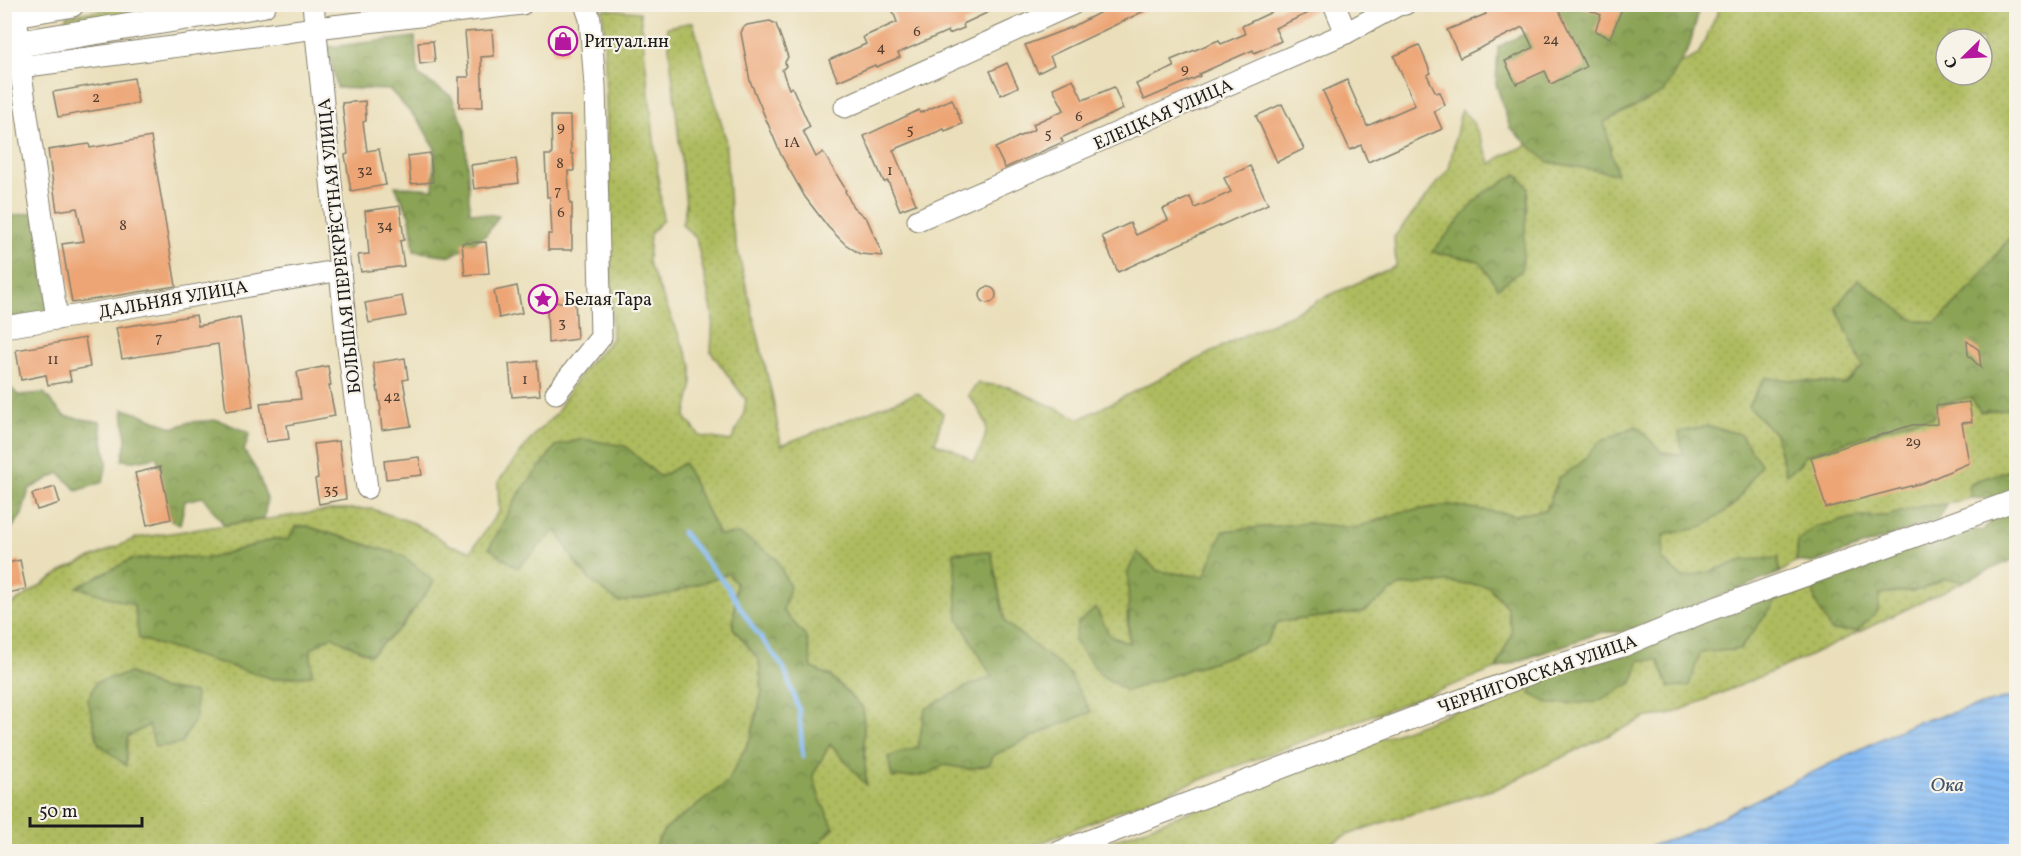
<svg xmlns="http://www.w3.org/2000/svg" width="2021" height="856" viewBox="0 0 2021 856" font-family="Vollkorn,serif">
  <style>
    .grass { fill: url(#grass-dots); stroke: #656c3d; stroke-width: 1.5; fill-rule: evenodd }
    .forest { fill: url(#forest-crowns); stroke: #536038; stroke-width: 1.5 }
    .water { fill: url(#water-rules); stroke: #506c88; stroke-width: 1.5 }
    .lines { fill: none; stroke-linecap: round; stroke-linejoin: round }
    .stream { stroke: #85bbf4; stroke-width: 4.5 }
    .building { fill: #eda574 }
    .minor-casing { stroke: #837e6b; stroke-width: 23 }
    .major-casing { stroke: #837e6b; stroke-width: 28 }
    .minor { stroke: #fff; stroke-width: 21 }
    .major { stroke: #fff; stroke-width: 26 }
    .labels { text-anchor: middle; stroke-width: 4.5; stroke-linejoin: round; paint-order: stroke }
    .number-label { font-size: 15px; fill: #503e32 }
    .poi-label { font-size: 18px; fill: #1c1c1c; stroke: #f7f3e8; text-anchor: start }
    .street-label { font-size: 18px; fill: #1c1c1c; stroke: #f7f3e8 }
    .water-label { font-size: 20px; font-style: italic; fill: #415468; stroke: #f7f3e8 }
  </style>
  <defs>
    <pattern id="grass-dots" width="8" height="8" patternUnits="userSpaceOnUse" patternTransform="scale(1.5)"><rect width="8" height="8" fill="#aebb5e"/><path d="M2 2h.1M6 6h.1" fill="none" stroke="#95a051" stroke-width="1.8" stroke-linecap="round"/></pattern>
    <pattern id="forest-crowns" width="20" height="18" patternUnits="userSpaceOnUse" patternTransform="scale(1.5)"><rect width="20" height="18" fill="#8aa355"/><path d="M2 6a3 3 0 1 1 6 0M12 15a3 3 0 1 1 6 0" fill="none" stroke="#708446"/></pattern>
    <pattern id="water-rules" width="6" height="5" patternUnits="userSpaceOnUse" patternTransform="scale(1.5)"><rect width="6" height="5" fill="#85bbf4"/><path d="M0 2.5h6" fill="none" stroke="#72a0d1"/></pattern>
  </defs>
  <rect width="100%" height="100%" fill="#f7f3e8"/>
  <filter id="ink" filterUnits="userSpaceOnUse"><feTurbulence type="fractalNoise" baseFrequency=".0167" numOctaves="2"/><feDisplacementMap in="SourceGraphic" scale="12" xChannelSelector="R" yChannelSelector="G"/><feConvolveMatrix kernelMatrix="1 2 1 2 8 2 1 2 1" color-interpolation-filters="sRGB"/></filter>
  <filter id="wash" filterUnits="userSpaceOnUse"><feTurbulence type="fractalNoise" baseFrequency=".008" numOctaves="4" result="noise"/><feDisplacementMap in="SourceGraphic" scale="24" xChannelSelector="R" yChannelSelector="G"/><feGaussianBlur stdDeviation="1.35" result="paint"/><feColorMatrix in="noise" values="0 0 0 0 0 0 0 0 0 0 0 0 0 0 0 0 0 1.4 0 .05"/><feComposite in="paint" operator="in"/></filter>
  <g filter="url(#wash)">
    <rect width="100%" height="100%" fill="#eadfba"/>
    <g class="grass">
      <path d="M141,5H194L69,22L65,19L68,15Z"/>
      <path d="M1721,5H2016V229L1972,287L1936,323L1912,319L1858,280L1836,307L1864,366L1845,384L1765,378L1748,406L1775,434L1786,473L1798,466L1806,455L1913,420L1932,418L1943,404L1971,396L2006,409L2016,396V469L1981,479L1969,485L1971,498L1948,504L1923,506L1887,516L1857,517L1798,541L1796,561L1780,573L1777,558L1683,578L1662,560L1664,535L1703,527L1679,432L1684,455L1599,442L1581,463L1559,478L1546,510L1515,515L1449,505L1401,512L1355,529L1308,523L1223,531L1205,577L1158,571L1127,614L1129,644L1110,636L1126,691L1265,644L1278,622L1363,612L1399,586L1447,582L1488,586L1507,607L1512,633L1496,669L1133,805L1021,851L816,852L824,838L834,828L819,797L813,775L830,744L866,784L863,708L830,676L812,668L807,637L783,611L740,535H719L684,463L660,477L625,446L556,530L576,563L591,581L619,602L668,594L728,574L736,583L733,628L759,660L762,692L751,737L727,783L665,829L652,851L5,852V609L64,570L136,538L338,509H372L414,523L450,545L471,551L499,511L498,482L535,434L556,414L570,389L587,365L612,339L609,186L603,9L640,12L663,220L650,234L648,262L692,366V388L685,417L700,436L731,441L743,417L746,400L711,352L713,315L696,238L682,225L686,205L667,27L693,22L725,136L731,222L773,399L781,445L917,393L943,413L935,443L953,449L974,462C991,428 991,425 968,395L978,383L1009,387L1080,419L1243,336L1316,303V301L1396,266L1394,237L1449,169L1461,110C1478,123 1482,144 1491,164L1502,156L1521,148L1547,131L1698,55ZM1946,39H1982V75H1946ZM306,526L404,556L331,636L311,649L312,675L273,679L140,639L134,605L78,587L132,559L172,557L211,558L273,539L288,540L296,527ZM954,552H991L1005,622L1033,646L1091,712L1051,728L994,755L988,765L969,769L944,765L927,775L888,757L918,747L966,687L992,677L958,618ZM130,673L159,688L195,693L149,725L127,737L126,765L96,682Z"/>
      <path d="M1812,577L1878,594L1920,590L1944,579L1965,581L1805,658L1669,715L1647,717L1498,788L1369,827L1343,837L1317,851L1083,852L1534,681L1640,660H1658L1669,687L1700,652L1740,649L1779,590Z"/>
    </g>
    <g class="forest">
      <path d="M1560,4L1693,5L1698,14L1689,48L1663,93L1604,122L1617,174L1548,162L1510,128L1496,84L1498,47L1540,26L1511,5Z"/>
      <path d="M415,37L418,75L451,96L465,127L470,212L499,216L486,235L451,256L414,251L410,217L395,186L433,189L435,149L421,124L390,90L337,88L328,47Z"/>
      <path d="M1517,174L1528,187L1522,270L1498,288L1479,261L1432,252L1482,194Z"/>
      <path d="M36,212L49,312L5,319V217Z"/>
      <path d="M2016,229V396L2006,409L1980,412L1971,397L1943,404L1933,418L1913,420L1806,455L1798,466L1786,474L1775,434L1748,406L1765,378L1845,384L1863,367L1836,307L1858,279L1912,319L1936,323L1972,287Z"/>
      <path d="M6,383L18,395L44,393L64,416L100,422L107,462L103,482L77,491L59,473L29,489L22,515L5,537L4,384Z"/>
      <path d="M123,409L143,415L173,428L190,422L218,420L250,433L244,451L257,471L267,499L264,519L224,525L203,497L185,501L180,525L171,521L157,457L134,461L122,460L126,440Z"/>
      <path d="M1637,426L1662,453L1683,455L1679,432L1708,426L1740,434L1761,464L1736,503L1703,527L1664,535L1662,560L1683,578L1709,572L1743,560L1778,558L1780,573L1625,632H1602L1496,669L1512,633L1507,607L1488,586L1447,582L1399,586L1363,612L1278,622L1265,644L1126,691L1101,675L1074,641L1078,623L1096,608L1110,636L1129,643L1128,572L1137,552L1158,571L1204,577L1223,531L1308,523L1355,528L1401,512L1450,505L1515,515L1546,510L1559,478L1581,463L1599,442Z"/>
      <path d="M583,439L625,446L660,477L684,463L719,535L740,534L776,558L790,587L783,611L807,637L812,668L830,676L863,708L866,785L830,744L813,775L819,797L834,828L824,838L816,851H652L665,829L727,783L751,737L762,692L759,660L733,628L736,583L728,574L668,594L619,602L591,581L576,563L556,530L517,568L489,548L518,495L556,446Z"/>
      <path d="M2016,469V490L1993,499L1971,498L1969,486L1981,479Z"/>
      <path d="M1948,504L1937,520L1813,563L1796,561L1798,541L1814,527L1857,517L1887,516L1923,506Z"/>
      <path d="M2016,507V558L1965,581L1944,579L1920,590L1879,594L1878,611L1857,631H1831L1815,601L1812,577L1966,527L1983,531L1997,514Z"/>
      <path d="M306,526L404,556L434,582L402,626L370,655L331,636L311,649L312,675L273,679L139,639L134,605L77,587L132,559L172,557L211,558L273,539L288,540L296,527Z"/>
      <path d="M954,552H991L1005,622L1068,672L1091,712L1051,728L994,755L989,765L969,769L944,765L927,775L892,778L888,757L918,747L925,709L966,687L992,677L958,618Z"/>
      <path d="M1779,590L1775,603L1740,649L1700,653L1689,686L1669,687L1658,660H1640L1632,683L1596,702L1550,704L1530,694L1534,681Z"/>
      <path d="M130,673L159,688L195,693L196,717L181,744L155,747L149,725L127,737L126,766L98,743L88,700L96,682Z"/>
    </g>
    <path class="water" d="M2016,696V851H1637L1688,833L1916,722Z"/>
    <g class="lines">
      <path class="stream" d="M682,532L727,586L754,629L784,668L799,710L803,757"/>
    </g>
    <g id="blocks">
      <g class="building">
        <path d="M890,4H1006L963,24L964,28L949,34L948,31L898,53L900,57L876,67L875,65L838,81L829,60L866,44L863,37L897,22Z"/>
        <path d="M1116,4H1159L1050,56L1054,65L1038,73L1025,45L1072,27Z"/>
        <path d="M1289,4H1322V7L1275,28L1281,41L1254,53L1253,50L1228,61L1199,74L1200,76L1144,100L1136,84L1174,67L1171,60L1219,40L1221,44L1245,34L1242,26Z"/>
        <path d="M1482,4H1556L1586,67L1551,84L1545,71L1516,84L1505,61L1533,48L1523,27L1460,58L1447,30L1486,14Z"/>
        <path d="M1575,4H1611L1622,9L1610,38L1595,31L1601,15Z"/>
        <path d="M770,21L776,24L788,57L785,62L786,66L782,70L789,89L792,87L810,127L803,131L816,157L823,152L846,190L845,191L853,207L867,219L883,256L860,254L845,244L828,227L805,197L781,155L750,81L741,33L743,28L747,25Z"/>
        <path d="M492,30L494,56L481,57L483,107H459V77H469L465,32Z"/>
        <path d="M552,32H567V53H553Z"/>
        <path d="M433,41L435,62L420,64L418,42Z"/>
        <path d="M1419,45L1431,73L1427,75L1436,93L1440,92L1445,105L1434,111L1442,129L1368,162L1361,145L1350,150L1323,91L1347,80L1367,126L1415,105L1394,56Z"/>
        <path d="M1007,63L1018,87L1001,95L990,71Z"/>
        <path d="M134,78L138,103L58,117L53,92Z"/>
        <path d="M1073,79L1083,100L1114,87L1123,109L1061,138L1063,142L1005,168L995,148L1035,129L1033,124L1064,110L1053,88Z"/>
        <path d="M952,99L962,124L945,131L944,129L893,150L916,204L900,210L888,181L884,182L864,136L919,110L920,113Z"/>
        <path d="M365,101L366,121L363,122L367,151L379,149L386,185L351,191L345,155L348,154L342,103Z"/>
        <path d="M1282,104L1304,149L1277,162L1256,116Z"/>
        <path d="M551,116H570L571,154H573L574,171H568L570,204H572V250H548V234H552L550,197H547L545,155H552Z"/>
        <path d="M151,137L176,286L72,303L62,244L84,241L77,208L57,211L48,150L89,144L90,148Z"/>
        <path d="M430,153L433,182L411,184L408,156Z"/>
        <path d="M516,159L519,183L474,189L471,165Z"/>
        <path d="M1250,166L1268,204L1118,272L1102,236L1130,223L1136,235L1168,220L1163,209L1190,197L1195,208L1231,192L1224,178Z"/>
        <path d="M400,206L404,240L400,241L404,266L361,272L358,255L369,254L365,211Z"/>
        <path d="M486,242L489,273L465,275L462,243Z"/>
        <path d="M517,286L522,313L499,318L494,291Z"/>
        <circle cx="988" cy="295" r="8"/>
        <path d="M402,296L406,316L369,323L365,303Z"/>
        <path d="M575,300L577,339L548,343L547,304Z"/>
        <path d="M196,315L198,326L240,317L253,407L226,411L218,344L122,359L116,328Z"/>
        <path d="M85,338L90,367L69,371L71,381L48,385L46,375L21,380L16,350Z"/>
        <path d="M1967,341L1979,350L1981,368L1968,355Z"/>
        <path d="M405,358L408,379L403,380L411,426L382,430L380,411L381,410L373,363Z"/>
        <path d="M537,361L540,395L512,397L509,364Z"/>
        <path d="M328,366L331,386H329L335,416L287,425L289,439L266,442L260,403L301,399L297,372Z"/>
        <path d="M1969,402L1972,422L1962,423L1969,463L1922,483L1826,508L1811,457L1912,425L1937,424L1936,406Z"/>
        <path d="M339,441L346,499L319,504L315,479L318,478L314,444Z"/>
        <path d="M419,457L422,475L386,479L384,461Z"/>
        <path d="M160,467L171,519L147,525L135,473Z"/>
        <path d="M55,487L60,503L37,510L32,494Z"/>
        <path d="M20,560L26,589L4,594V564Z"/>
      </g>
    </g>
  </g>
  <g filter="url(#ink)">
    <use href="#blocks" fill-opacity="0" stroke="#837e6b" stroke-width="1.5"/>
    <g class="lines">
      <g class="minor-casing">
        <g id="minor">
          <path d="M16,4L20,67L57,319"/>
          <path d="M313,4L347,340L367,488"/>
          <path d="M1334,4L1346,33"/>
          <path d="M20,67L316,28L522,4"/>
          <path d="M845,107L1073,4"/>
          <path d="M918,220L1346,33L1398,5L1405,4"/>
          <path d="M4,327L101,312L341,270"/>
          <path d="M556,393L601,337L595,86L590,19L585,4"/>
          <path d="M1059,852L1540,670L1623,646L1704,612L2016,500"/>
        </g>
      </g>
      <g class="major-casing">
        <g id="major">
          <path d="M4,17L17,13L71,4"/>
          <path d="M4,47L17,44L263,4"/>
        </g>
      </g>
      <use href="#minor" class="minor"/>
      <use href="#major" class="major"/>
    </g>
  </g>
  <defs>
    <g id="shop-ring" transform="scale(1.5)"><circle r="9.5" fill="#f7f3e8" stroke="#b5179e" stroke-width="1.5"/><path d="M-5-2.5h2.3a2.7 3.5 0 0 1 5.4 0H5L5.5 6h-11ZM-1.5-2.5h3a1.5 2.3 0 0 0-3 0Z" fill="#b5179e"/></g>
    <g id="sight-ring" transform="scale(1.5)"><circle r="9.5" fill="#f7f3e8" stroke="#b5179e" stroke-width="1.5"/><path d="M0-6L1.8-2.2L6-1.7L2.9 1.2L3.7 5.4L0 3.3L-3.7 5.4L-2.9 1.2L-6-1.7L-1.8-2.2Z" fill="#b5179e"/></g>
  </defs>
  <g fill-rule="evenodd">
    <use href="#shop-ring" x="563" y="41"/>
    <use href="#sight-ring" x="543" y="299"/>
  </g>
  <g class="labels">
    <g class="number-label">
      <text x="917" y="36">6</text>
      <text x="1551" y="44">24</text>
      <text x="881" y="52">4</text>
      <text x="1185" y="73">9</text>
      <text x="96" y="102">2</text>
      <text x="1079" y="121">6</text>
      <text x="561" y="131">9</text>
      <text x="910" y="134">5</text>
      <text x="1048" y="138">5</text>
      <text x="792" y="147">1А</text>
      <text x="560" y="168">8</text>
      <text x="365" y="175">32</text>
      <text x="890" y="175">1</text>
      <text x="558" y="195">7</text>
      <text x="561" y="217">6</text>
      <text x="123" y="230">8</text>
      <text x="385" y="230">34</text>
      <text x="562" y="327">3</text>
      <text x="159" y="342">7</text>
      <text x="53" y="364">11</text>
      <text x="525" y="384">1</text>
      <text x="392" y="401">42</text>
      <text x="1913" y="446">29</text>
      <text x="331" y="494">35</text>
    </g>
    <g class="poi-label">
      <text x="584" y="47">Ритуал.нн</text>
      <text x="564" y="305">Белая Тара</text>
    </g>
    <g class="street-label">
      <text transform="translate(1163 114) rotate(-24)" y="6">ЕЛЕЦКАЯ УЛИЦА</text>
      <text transform="translate(339 246) rotate(-96)" y="6">БОЛЬШАЯ ПЕРЕКРЁСТНАЯ УЛИЦА</text>
      <text transform="translate(173 299) rotate(-10)" y="6">ДАЛЬНЯЯ УЛИЦА</text>
      <text transform="translate(1537 674) rotate(-19)" y="6">ЧЕРНИГОВСКАЯ УЛИЦА</text>
    </g>
    <g class="water-label">
      <text x="1947" y="791">Ока</text>
    </g>
  </g>
  <rect width="2021" height="856" fill="none" stroke="#f7f3e8" stroke-width="24"/>
  <g transform="translate(1964 57) rotate(246)"><circle r="28" fill="#f7f3e8" stroke="#9f9d96" stroke-width="1.5"/>
  <path d="M0-4.5L10 22L0 15L-10 22Z" fill="#b5179e"/>
  <text y="-9" font-size="16" font-weight="bold" text-anchor="middle" fill="#1c1c1c">С</text>
  </g>
  <path d="M30 817v9h112v-9" fill="none" stroke="#1c1c1c" stroke-width="3"/>
  <text x="39" y="817" font-size="18" fill="#1c1c1c" stroke="#f7f3e8" stroke-width="4.5" paint-order="stroke">50 m</text>
</svg>
